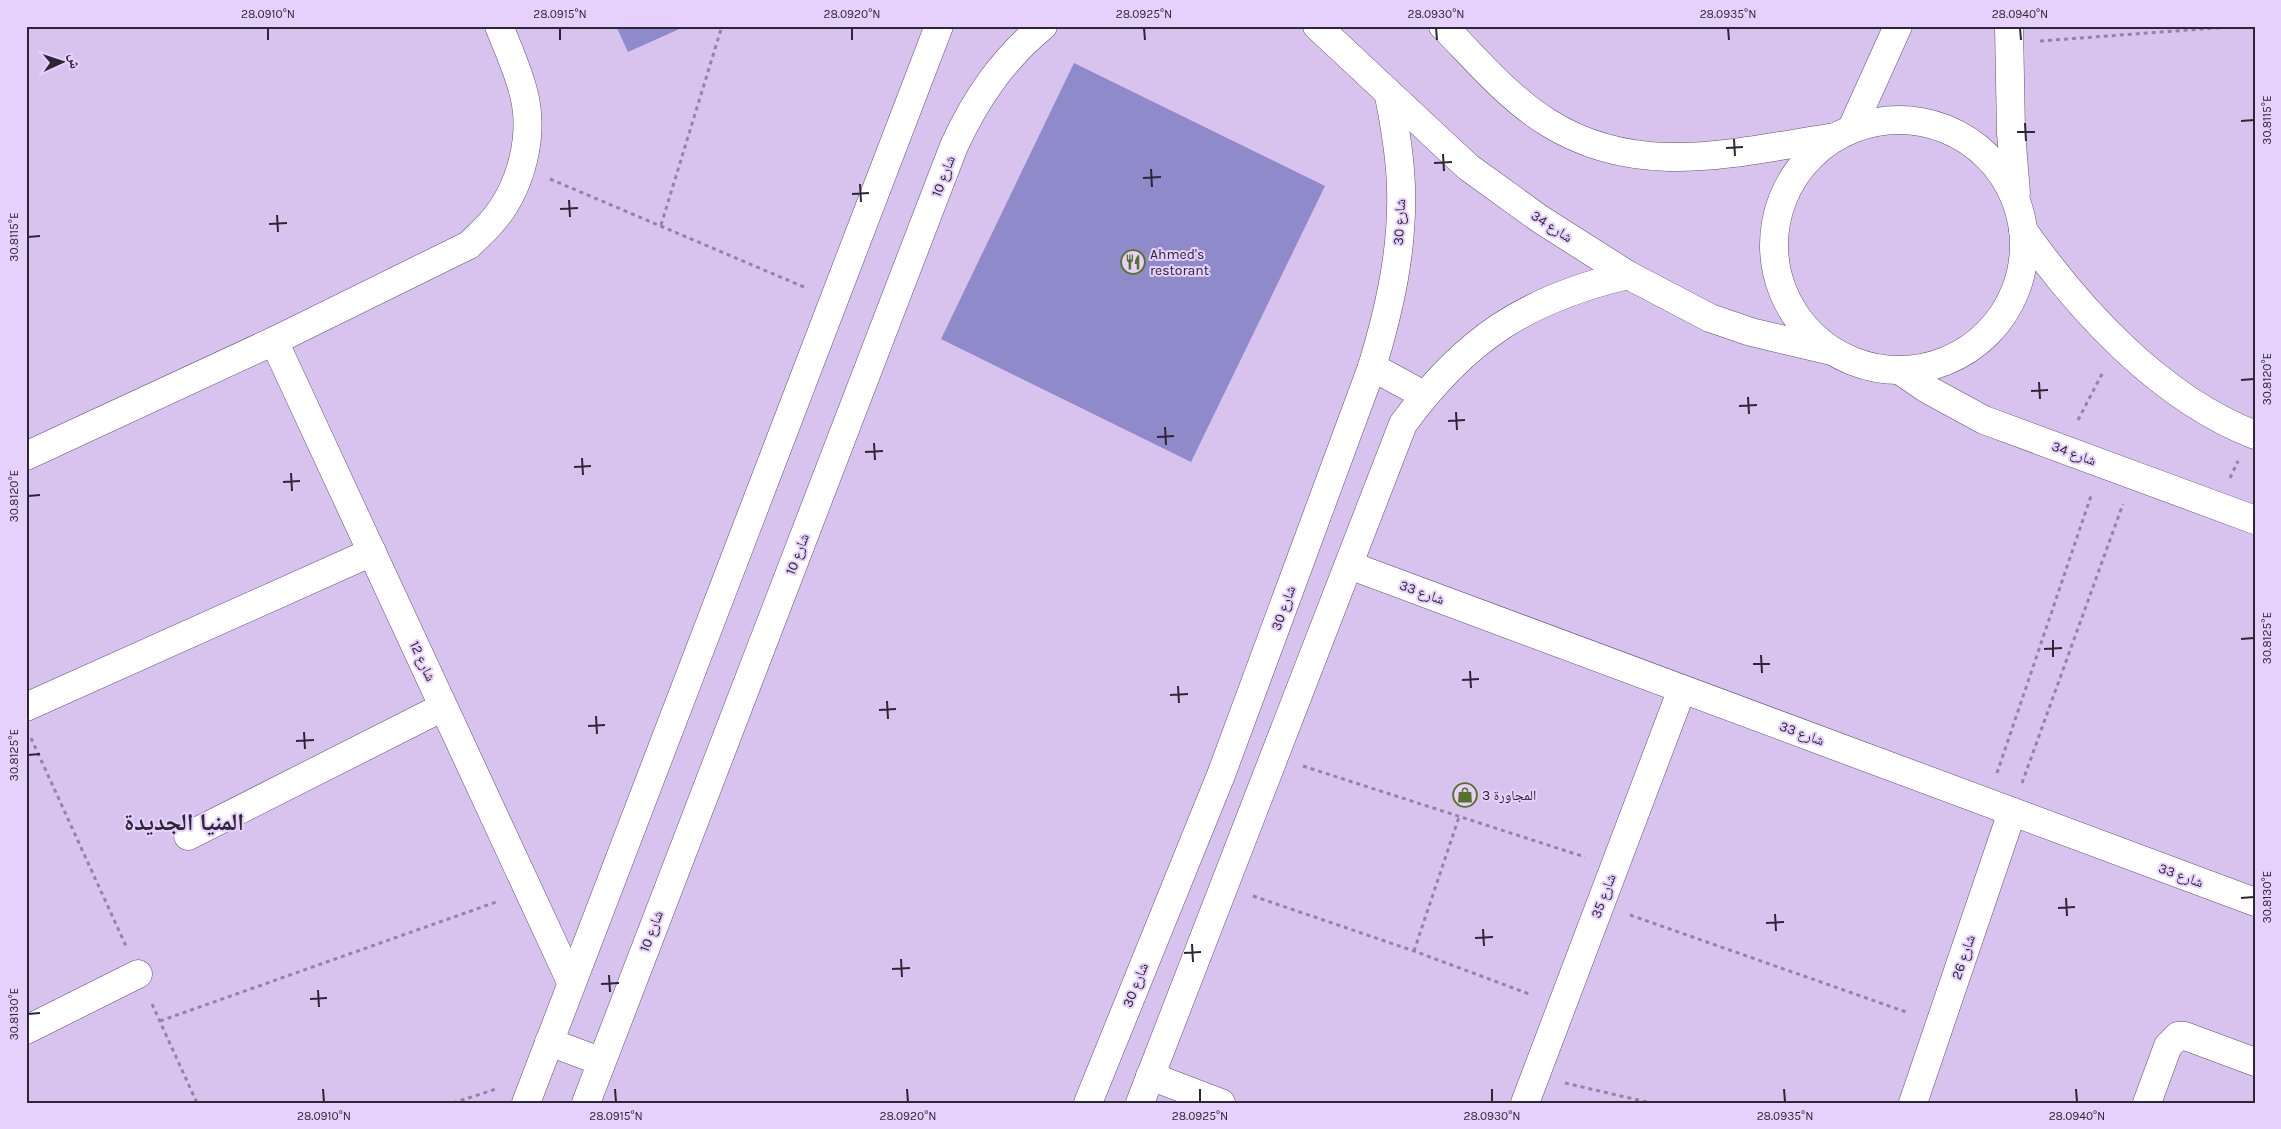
<svg xmlns="http://www.w3.org/2000/svg" width="2281" height="1129" viewBox="0 0 2281 1129" font-family="Karla,'Noto Naskh Arabic',sans-serif">
  <style>
    .building { fill: #8f8ac9 }
    .lines { fill: none; stroke-linecap: round; stroke-linejoin: round }
    .minor-casing { stroke: #634f76; stroke-width: 29 }
    .path { stroke: #9383a4; stroke-width: 3; stroke-dasharray: 4 4; stroke-linecap: butt }
    .minor { stroke: #fff; stroke-width: 28 }
    .ticks { fill: none; stroke: #2e2636; stroke-width: 2 }
    .labels { text-anchor: middle; stroke-width: 4; stroke-linejoin: round; paint-order: stroke }
    .street-label { font-size: 14px; fill: #2e2636; stroke: #e6d0fc }
    .poi-label { font-size: 14px; fill: #2e2636; stroke: #e6d0fc; text-anchor: start }
    .town-label { font-size: 24px; font-weight: bold; fill: #2e2636; stroke: #e6d0fc }
    .neatline { fill: none; stroke: #2e2636; stroke-width: 2 }
    .ticks-label { font-size: 12px; text-anchor: middle; fill: #2e2636 }
  </style>
  <rect width="100%" height="100%" fill="#d8c3ef"/>
  <g class="building">
    <path d="M616,26H686L628,52Z"/>
    <path d="M1074,63L1325,186L1191,462L941,339Z"/>
  </g>
  <g class="lines">
    <g class="minor-casing">
      <g id="minor">
        <path d="M1317,26L1468,167L1540,219L1628,275L1710,318L1751,332L1831,351"/>
        <path d="M1443,26C1476,59 1507,97 1547,122C1639,180 1735,152 1835,137"/>
        <path d="M2009,26L2011,133L2016,193"/>
        <circle cx="1899" cy="245" r="125"/>
        <path d="M1852,128L1898,26"/>
        <path d="M2023,230C2080,311 2160,398 2255,435"/>
        <path d="M274,341L571,982"/>
        <path d="M1372,367L1424,395"/>
        <path d="M1901,371L1927,389L1984,420L2255,520"/>
        <path d="M26,456L274,341L469,245C476,238 484,231 491,223C522,188 536,132 522,87C516,66 507,46 499,26"/>
        <path d="M1349,565L2255,902"/>
        <path d="M26,707L372,552"/>
        <path d="M188,836L443,707"/>
        <path d="M26,1030L138,974"/>
        <path d="M549,1042L600,1061"/>
        <path d="M1150,1076L1221,1103"/>
        <path d="M526,1103L939,26"/>
        <path d="M586,1103L954,146C976,98 1003,59 1043,26"/>
        <path d="M1088,1103L1221,775L1372,367C1390,308 1403,249 1401,187C1400,156 1395,126 1389,96"/>
        <path d="M1140,1103L1403,424C1465,339 1526,299 1628,275"/>
        <path d="M1525,1103L1682,689"/>
        <path d="M1913,1103L2012,812"/>
        <path d="M2147,1103L2168,1046L2178,1036H2185L2255,1062"/>
      </g>
    </g>
    <g class="path">
      <path d="M2040,41L2242,26"/>
      <path d="M550,179L804,287"/>
      <path d="M661,225L722,26"/>
      <path d="M2078,420L2103,372"/>
      <path d="M2230,478L2238,461"/>
      <path d="M31,738L126,946"/>
      <path d="M1303,766L1585,857"/>
      <path d="M1997,773L2092,493"/>
      <path d="M2022,783L2123,504"/>
      <path d="M1253,896L1414,951L1532,995"/>
      <path d="M1630,915L1909,1013"/>
      <path d="M1414,951L1459,817"/>
      <path d="M152,1004L197,1103"/>
      <path d="M160,1021L499,901"/>
      <path d="M1565,1083L1651,1103"/>
      <path d="M453,1103L496,1089"/>
    </g>
    <use href="#minor" class="minor"/>
  </g>
  <path class="ticks" d="M268,28V40M560,28V40M852,28V40M1144,28L1145,40M1436,28L1437,40M1728,28L1729,40M2020,28L2021,40M2241,121L2254,120M2025,123L2026,141M2017,132H2035M1734,139L1735,156M1726,148L1743,147M1443,154L1444,171M1434,163L1452,162M1151,169L1152,187M1143,178L1161,177M860,184L861,202M852,194L869,193M569,200L570,217M560,209L578,208M277,215L278,232M269,224L287,223M28,237L40,236M2241,380L2254,379M2039,382L2040,399M2031,391L2048,390M1748,397L1749,414M1739,406L1757,405M1456,412L1457,430M1448,421L1465,420M1165,427L1166,445M1157,437L1174,436M874,443L875,460M865,452L883,451M582,458L583,475M574,467L591,466M291,473L292,491M283,482L300,481M28,496L40,495M2241,639L2254,638M2053,640V657M2044,649L2062,648M1761,655L1762,673M1753,664H1770M1470,671L1471,688M1462,680L1479,679M1178,686L1179,703M1170,695L1188,694M887,701L888,719M879,710L896,709M596,716L597,734M588,726L605,725M304,732L305,749M296,741L314,740M28,755L40,754M2066,898L2067,916M2241,898L2254,897M2058,908L2075,907M1775,914L1776,931M1766,923L1784,922M1483,929L1484,946M1475,938L1493,937M1192,944L1193,962M1184,953L1201,952M901,959L902,977M892,969L910,968M609,975L610,992M601,984L619,983M318,990L319,1007M310,999L327,998M28,1014L40,1013M323,1089L324,1102M615,1089L616,1102M907,1089L908,1102M1200,1089V1102M1492,1089V1102M1784,1089L1785,1102M2076,1089L2077,1102"/>
  <defs>
    <g id="restaurant-ring" transform="scale(1.25)"><circle r="9.5" fill="#e6d0fc" stroke="#567226" stroke-width="1.5"/><path d="M-5-6h1v4h1v-4h1v4h1v-4h1v5L-1.5 .5V6h-2V.5L-5-1ZM5-6V6H3V1.5H1.5Q1.5-4 5-6Z" fill="#567226"/></g>
    <g id="shop-ring" transform="scale(1.25)"><circle r="9.5" fill="#e6d0fc" stroke="#567226" stroke-width="1.5"/><path d="M-5-2.5h2.3a2.7 3.5 0 0 1 5.4 0H5L5.5 6h-11ZM-1.5-2.5h3a1.5 2.3 0 0 0-3 0Z" fill="#567226"/></g>
  </defs>
  <g fill-rule="evenodd">
    <use href="#restaurant-ring" x="1133" y="262"/>
    <use href="#shop-ring" x="1465" y="795"/>
  </g>
  <g class="labels">
    <g class="street-label">
      <text transform="translate(943 176) rotate(-69)" y="5">شارع 10</text>
      <text transform="translate(1399 222) rotate(-87)" y="5">شارع 30</text>
      <text transform="translate(1552 226) rotate(33)" y="5">شارع 34</text>
      <text transform="translate(2074 453) rotate(20)" y="5">شارع 34</text>
      <text transform="translate(797 554) rotate(-69)" y="5">شارع 10</text>
      <text transform="translate(1422 592) rotate(20)" y="5">شارع 33</text>
      <text transform="translate(1283 608) rotate(-70)" y="5">شارع 30</text>
      <text transform="translate(423 661) rotate(65)" y="5">شارع 12</text>
      <text transform="translate(1802 733) rotate(20)" y="5">شارع 33</text>
      <text transform="translate(2181 875) rotate(20)" y="5">شارع 33</text>
      <text transform="translate(1603 896) rotate(-69)" y="5">شارع 35</text>
      <text transform="translate(651 931) rotate(-69)" y="5">شارع 10</text>
      <text transform="translate(1963 957) rotate(-71)" y="5">شارع 26</text>
      <text transform="translate(1135 985) rotate(-68)" y="5">شارع 30</text>
    </g>
    <g class="poi-label">
      <text x="1150" y="259">Ahmed's<tspan x="1150" dy="16">restorant</tspan></text>
      <text x="1482" y="800">المجاورة 3</text>
    </g>
    <g class="town-label">
      <text x="184" y="830">المنيا الجديدة</text>
    </g>
  </g>
  <rect width="2281" height="1129" fill="none" stroke="#e6d0fc" stroke-width="55"/>
  <g transform="translate(62 62) rotate(87)" stroke="#e6d0fc" stroke-width="4" paint-order="stroke">
  <path d="M0-4L9 19L0 12L-9 19Z" fill="#2e2636"/>
  <text y="-8" font-size="14" font-weight="bold" text-anchor="middle" fill="#2e2636">ش</text>
  </g>
  <rect x="28" y="28" width="2226" height="1074" class="neatline"/>
  <g class="ticks-label">
    <text x="268" y="18">28.0910°N</text>
    <text x="560" y="18">28.0915°N</text>
    <text x="852" y="18">28.0920°N</text>
    <text x="1144" y="18">28.0925°N</text>
    <text x="1436" y="18">28.0930°N</text>
    <text x="1728" y="18">28.0935°N</text>
    <text x="2020" y="18">28.0940°N</text>
    <text transform="translate(2267 120) rotate(-90)" y="4">30.8115°E</text>
    <text transform="translate(14 237) rotate(-90)" y="4">30.8115°E</text>
    <text transform="translate(2267 379) rotate(-90)" y="4">30.8120°E</text>
    <text transform="translate(14 496) rotate(-90)" y="4">30.8120°E</text>
    <text transform="translate(2267 638) rotate(-90)" y="4">30.8125°E</text>
    <text transform="translate(14 755) rotate(-90)" y="4">30.8125°E</text>
    <text transform="translate(2267 897) rotate(-90)" y="4">30.8130°E</text>
    <text transform="translate(14 1014) rotate(-90)" y="4">30.8130°E</text>
    <text x="324" y="1120">28.0910°N</text>
    <text x="616" y="1120">28.0915°N</text>
    <text x="908" y="1120">28.0920°N</text>
    <text x="1200" y="1120">28.0925°N</text>
    <text x="1492" y="1120">28.0930°N</text>
    <text x="1785" y="1120">28.0935°N</text>
    <text x="2077" y="1120">28.0940°N</text>
  </g>
</svg>
